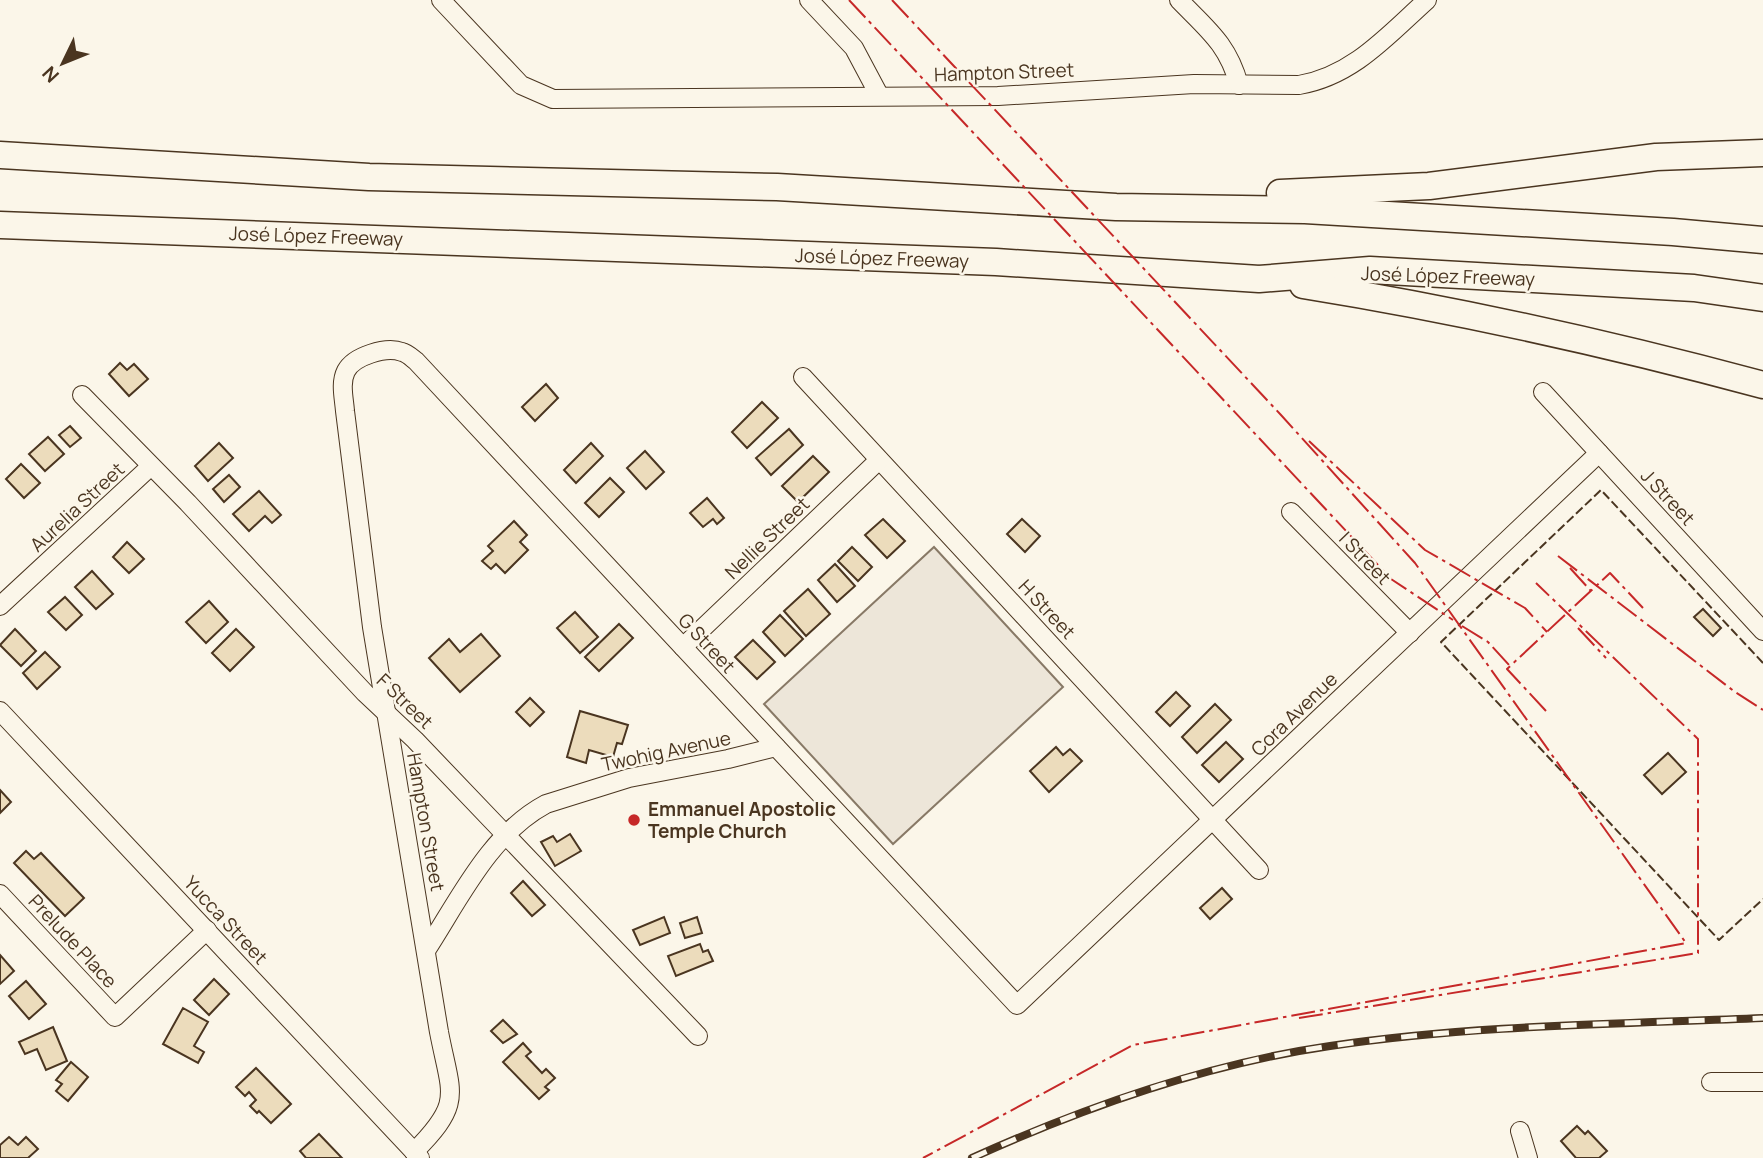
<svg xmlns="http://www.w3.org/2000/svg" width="1763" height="1158" viewBox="0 0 1763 1158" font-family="Manrope,sans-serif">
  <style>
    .green { fill: #ede6d9; stroke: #887966; stroke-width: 2 }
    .building { fill: #ecdcbc; stroke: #4a3520; stroke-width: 2 }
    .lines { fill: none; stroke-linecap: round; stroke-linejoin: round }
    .minor-casing { stroke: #4a3520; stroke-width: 20 }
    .highway-casing { stroke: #4a3520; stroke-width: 29 }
    .minor { stroke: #fbf6e9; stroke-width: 18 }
    .highway { stroke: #fbf6e9; stroke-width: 26 }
    .rail-casing { stroke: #4a3520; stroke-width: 8 }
    .rail { stroke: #fbf6e9; stroke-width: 5; stroke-dasharray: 16; stroke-linecap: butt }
    .fence { stroke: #4a3520; stroke-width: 2; stroke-dasharray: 9 3.5; stroke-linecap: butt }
    .power { stroke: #c62828; stroke-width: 2; stroke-dasharray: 24 5 3.5 5; stroke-linecap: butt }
    .poi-dot { fill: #c62828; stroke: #fbf6e9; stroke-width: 2.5 }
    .labels { text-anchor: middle; stroke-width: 5; stroke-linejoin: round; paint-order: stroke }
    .street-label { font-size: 19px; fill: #4a3520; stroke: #fbf6e9 }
    .poi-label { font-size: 19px; font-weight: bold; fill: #4a3520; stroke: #fbf6e9; text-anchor: start }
  </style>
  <rect width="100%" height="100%" fill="#fbf6e9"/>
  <path class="green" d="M934,547L1063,687L893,844L764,704Z"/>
  <g class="building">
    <path d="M120,363L127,370L134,364L148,379L129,396L109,374Z"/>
    <path d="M546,384L558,398L535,421L522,407Z"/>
    <path d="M762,402L778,418L747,448L732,432Z"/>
    <path d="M70,426L81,438L70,447L59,435Z"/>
    <path d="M789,429L803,445L771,475L756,458Z"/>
    <path d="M48,437L64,454L45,471L29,454Z"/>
    <path d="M219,443L233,458L208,481L195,466Z"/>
    <path d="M591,443L603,456L576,483L564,470Z"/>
    <path d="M645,451L664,472L646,489L627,468Z"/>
    <path d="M813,456L829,472L798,502L782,486Z"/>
    <path d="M21,464L40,483L24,498L6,479Z"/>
    <path d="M229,475L240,487L224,502L213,489Z"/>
    <path d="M610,478L624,492L599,517L585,503Z"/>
    <path d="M259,491L281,515L272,523L265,516L249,531L233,514Z"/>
    <path d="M707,498L724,518L717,524L713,519L703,527L690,513Z"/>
    <path d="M883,519L905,541L887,558L865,535Z"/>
    <path d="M1022,519L1040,536L1025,552L1007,534Z"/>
    <path d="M514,521L527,535L520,542L528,550L505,573L496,564L491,569L482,561L493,551L488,546Z"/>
    <path d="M127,542L144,559L129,573L113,557Z"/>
    <path d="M852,547L872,567L858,581L838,561Z"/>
    <path d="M835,564L855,586L837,602L818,580Z"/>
    <path d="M92,571L113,594L96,609L75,587Z"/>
    <path d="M808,589L830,614L806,636L784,611Z"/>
    <path d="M65,597L82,615L66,630L48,612Z"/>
    <path d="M209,601L228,622L206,643L186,622Z"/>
    <path d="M1703,609L1721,628L1713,636L1694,617Z"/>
    <path d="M575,612L598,637L580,653L557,628Z"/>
    <path d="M780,615L803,639L785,656L763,632Z"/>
    <path d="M619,624L633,638L599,671L585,657Z"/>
    <path d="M15,629L36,651L21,666L0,645Z"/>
    <path d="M236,629L254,647L230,671L212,653Z"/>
    <path d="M481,634L500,656L460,692L429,658L449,639L460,652Z"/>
    <path d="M753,640L775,662L757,679L735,657Z"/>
    <path d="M45,652L60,667L37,689L23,673Z"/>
    <path d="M1176,692L1190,706L1170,726L1156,712Z"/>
    <path d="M530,698L544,712L530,726L516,712Z"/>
    <path d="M1215,704L1231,720L1197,753L1182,737Z"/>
    <path d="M580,711L628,725L622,744L617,743L613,757L589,750L586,763L567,757Z"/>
    <path d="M1226,742L1243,759L1219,782L1202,765Z"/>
    <path d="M1056,747L1063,755L1070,749L1082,761L1049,792L1030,771Z"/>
    <path d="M1668,753L1686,772L1662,794L1644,775Z"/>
    <path d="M0,790L11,802L0,813Z"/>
    <path d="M570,834L581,851L555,866L541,842L553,836L557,842Z"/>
    <path d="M26,851L34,859L41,853L84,898L65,916L14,863Z"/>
    <path d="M523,881L545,905L532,916L511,893Z"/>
    <path d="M1222,888L1232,899L1210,919L1200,908Z"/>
    <path d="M664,917L670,933L640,945L633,930Z"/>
    <path d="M697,917L702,933L685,938L680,923Z"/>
    <path d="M700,944L703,952L708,950L713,961L676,976L668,956Z"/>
    <path d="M0,955L14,971L0,984Z"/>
    <path d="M214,979L229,994L209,1015L194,1000Z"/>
    <path d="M26,981L46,1004L29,1019L9,996Z"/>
    <path d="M183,1008L208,1022L194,1046L204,1052L198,1063L163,1044Z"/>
    <path d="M503,1020L517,1034L503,1043L491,1031Z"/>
    <path d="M53,1027L67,1061L46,1070L37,1049L25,1054L19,1042Z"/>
    <path d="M523,1043L531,1052L526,1056L542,1073L546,1069L555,1078L545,1087L549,1090L539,1099L503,1062Z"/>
    <path d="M71,1062L88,1077L68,1101L56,1091L62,1084L56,1080Z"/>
    <path d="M256,1068L291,1104L271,1123L259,1111L257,1113L250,1106L256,1100L249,1092L245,1096L236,1087Z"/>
    <path d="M1577,1126L1585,1134L1588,1131L1607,1151L1599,1158H1576L1561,1141Z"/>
    <path d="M319,1134L342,1158H306L300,1151Z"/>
    <path d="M9,1137L18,1145L26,1137L38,1149L28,1158H0V1145Z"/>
  </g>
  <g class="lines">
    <g class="minor-casing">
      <g id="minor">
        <path d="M441,0L521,85L553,99L998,96L1194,84L1299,85C1353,76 1388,35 1427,0"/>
        <path d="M809,0L854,48L879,95"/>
        <path d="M1179,0C1207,29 1228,44 1239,85"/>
        <path d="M803,377L1259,870"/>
        <path d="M1543,392L1763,631"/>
        <path d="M82,395L188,503L365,693L415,740L698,1036"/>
        <path d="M1291,512L1410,633"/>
        <path d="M0,606L151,466"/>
        <path d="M683,647L879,460"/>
        <path d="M0,711L420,1158"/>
        <path d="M0,894L115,1017L207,930"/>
        <path d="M427,949C460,898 490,834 546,804L629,778L728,759L776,747"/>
        <path d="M1711,1082H1763"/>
        <path d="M1520,1131L1528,1158"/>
        <path d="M414,1152C464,1102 451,1095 439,1032L372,627L345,411C344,398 340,383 346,371C354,356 386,346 402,352C407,353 412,358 416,361L1017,1005L1599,453"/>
      </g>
    </g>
    <g class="highway-casing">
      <g id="highway">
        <path d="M0,155L369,177L777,187L1116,207L1305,210L1673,232L1763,240"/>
        <path d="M1280,193L1429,186L1656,157L1763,153"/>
        <path d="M0,225L996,262L1259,279L1370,270L1694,288L1763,298"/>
        <path d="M1303,285C1458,310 1611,344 1763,385"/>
      </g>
    </g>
    <use href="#minor" class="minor"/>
    <use href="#highway" class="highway"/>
    <g class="rail-casing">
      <path id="rail" d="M972,1158C1085,1107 1206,1064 1330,1046C1473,1025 1619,1024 1763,1018"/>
    </g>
    <use href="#rail" class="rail"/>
    <path class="fence" d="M1763,663L1601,490L1441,642L1719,940L1763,899"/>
    <g class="power">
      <path d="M849,0L1391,579L1453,620"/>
      <path d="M892,0L1281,415L1415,563L1686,943L1133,1045L923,1158"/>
      <path d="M1309,441L1425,550L1525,608L1547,632"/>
      <path d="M1558,556L1735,692L1763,710"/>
      <path d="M1570,568L1591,591"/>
      <path d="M1462,626L1488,642L1510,666"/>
      <path d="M1578,628L1606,658"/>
      <path d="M1546,711L1507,669L1610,573L1643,608"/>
      <path d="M1299,1018L1698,953V739L1536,583"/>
    </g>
  </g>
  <circle class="poi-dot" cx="634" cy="820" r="7"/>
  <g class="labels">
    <g class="street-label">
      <text transform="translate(1004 72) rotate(-2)" y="7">Hampton Street</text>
      <text transform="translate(316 236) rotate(2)" y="7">José López Freeway</text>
      <text transform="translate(882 258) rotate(2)" y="7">José López Freeway</text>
      <text transform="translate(1448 276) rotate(2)" y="7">José López Freeway</text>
      <text transform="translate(1668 497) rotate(47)" y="7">J Street</text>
      <text transform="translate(77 507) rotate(-43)" y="7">Aurelia Street</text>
      <text transform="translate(767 538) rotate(-44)" y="7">Nellie Street</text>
      <text transform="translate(1365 558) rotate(46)" y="7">I Street</text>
      <text transform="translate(1047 609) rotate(47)" y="7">H Street</text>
      <text transform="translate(707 643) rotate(47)" y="7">G Street</text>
      <text transform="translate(405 701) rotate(44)" y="7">F Street</text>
      <text transform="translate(1294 714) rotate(-44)" y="7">Cora Avenue</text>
      <text transform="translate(666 751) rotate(-12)" y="7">Twohig Avenue</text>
      <text transform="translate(426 822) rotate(80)" y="7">Hampton Street</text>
      <text transform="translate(226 920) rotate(47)" y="7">Yucca Street</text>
      <text transform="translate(73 941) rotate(47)" y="7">Prelude Place</text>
    </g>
    <g class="poi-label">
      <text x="648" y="816">Emmanuel Apostolic<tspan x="648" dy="22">Temple Church</tspan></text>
    </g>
  </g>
  <g transform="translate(63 63) rotate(227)" stroke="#fbf6e9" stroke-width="5" paint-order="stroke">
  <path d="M0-5L12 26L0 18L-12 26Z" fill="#4a3520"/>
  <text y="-10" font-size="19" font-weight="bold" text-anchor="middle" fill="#4a3520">N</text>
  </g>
</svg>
